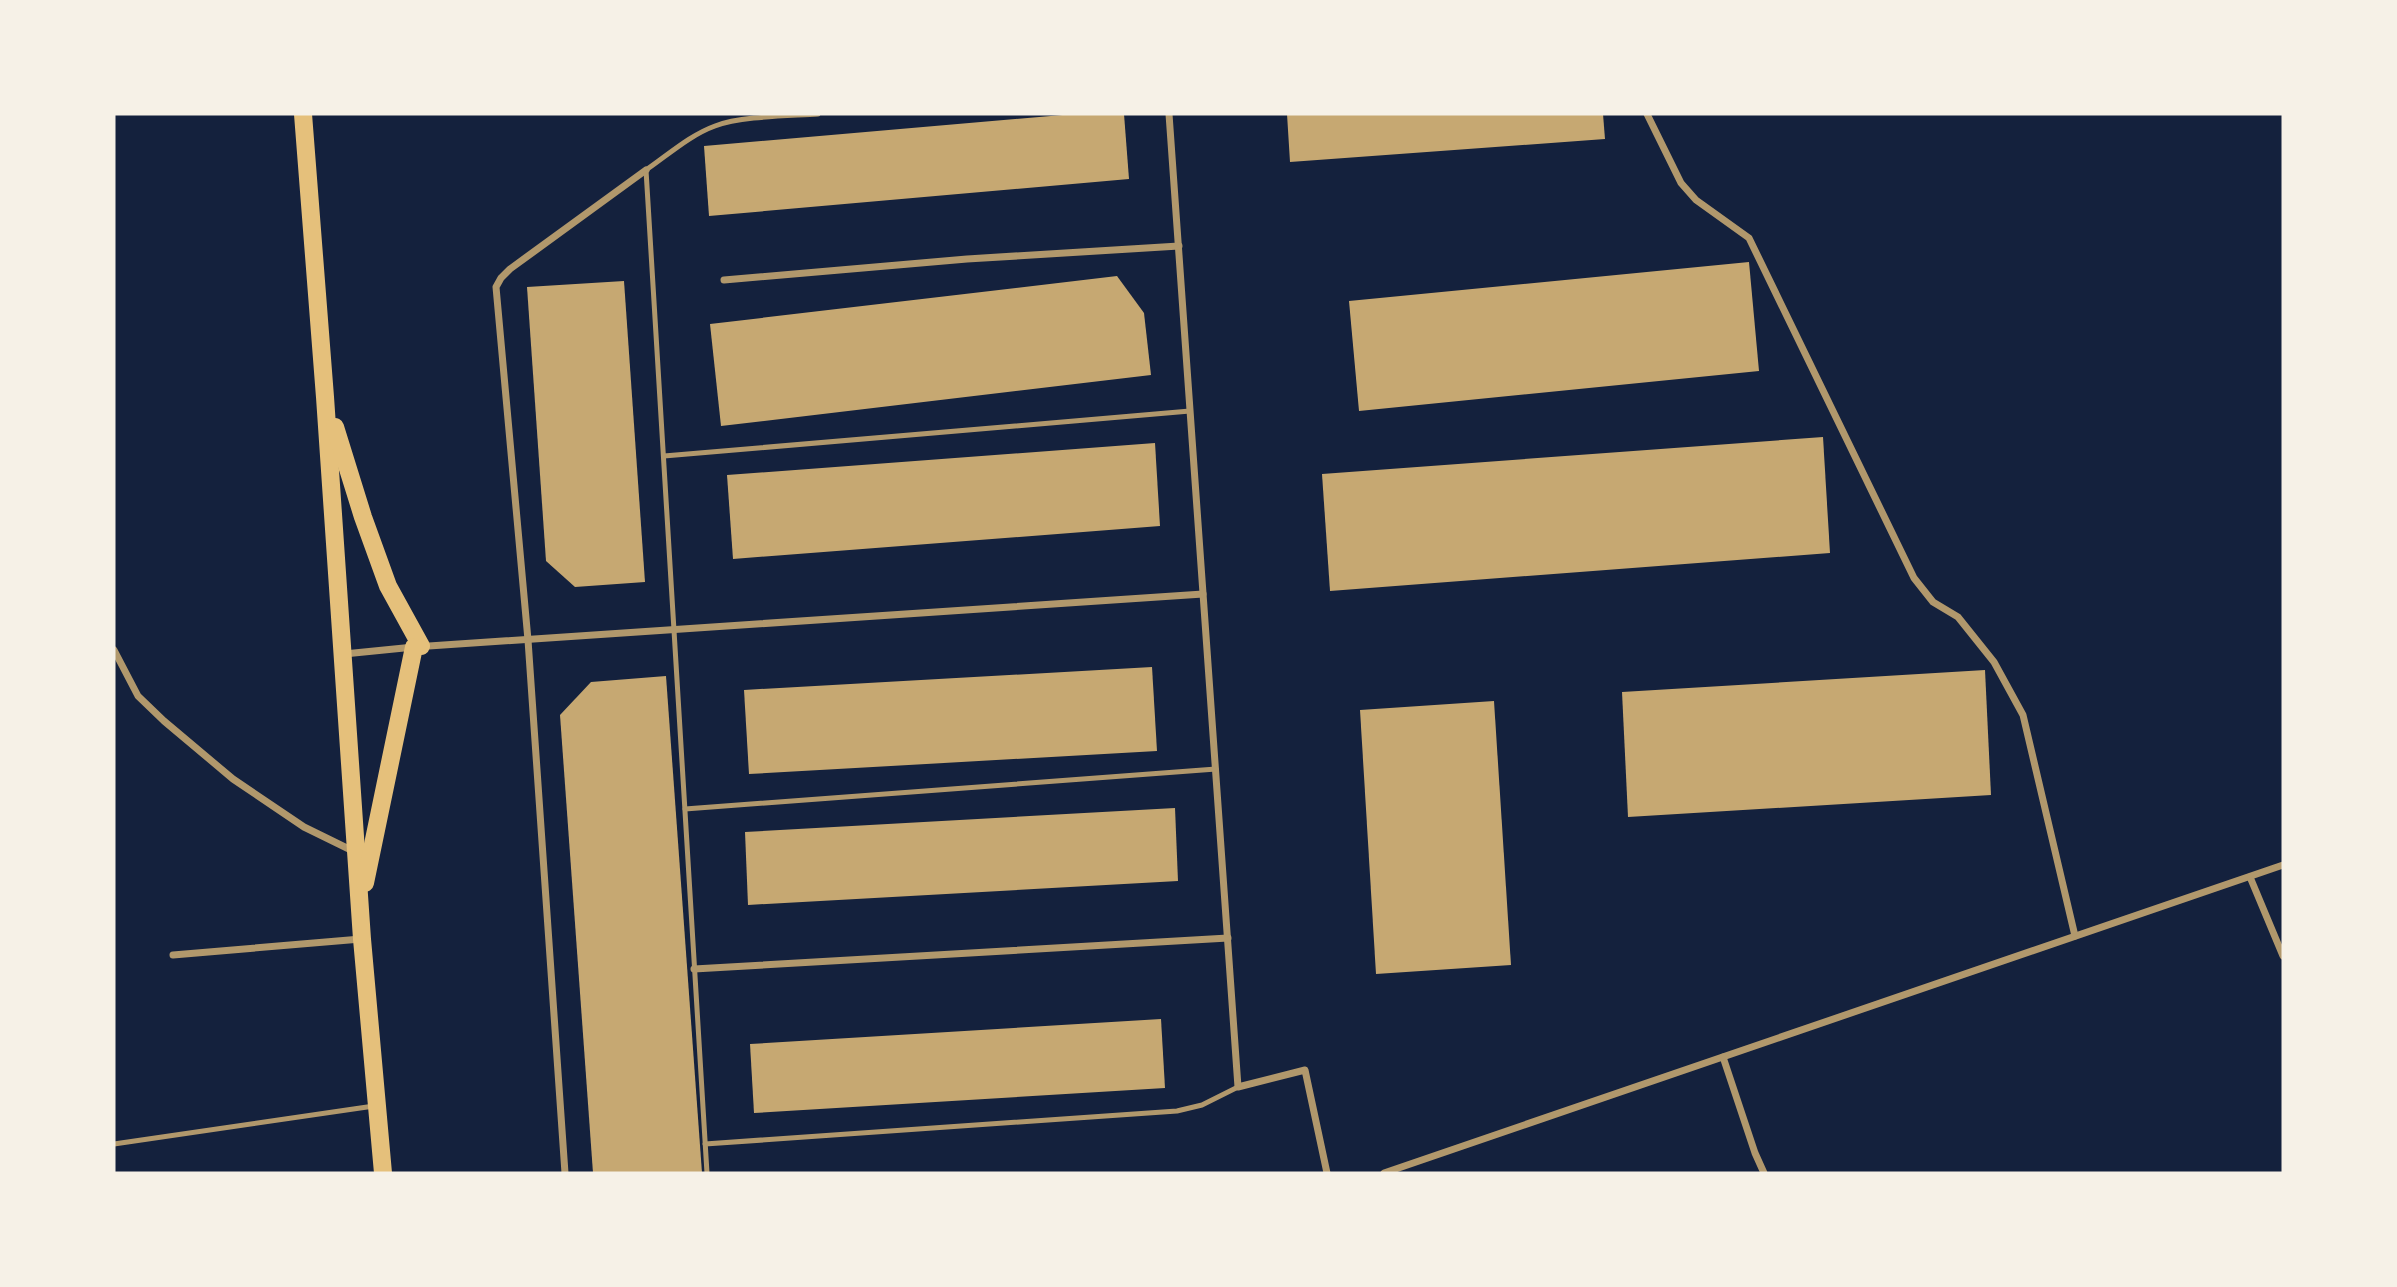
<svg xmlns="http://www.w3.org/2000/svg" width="2397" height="1287" viewBox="0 0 2397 1287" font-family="Lora,serif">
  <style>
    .building { fill: #c6a872 }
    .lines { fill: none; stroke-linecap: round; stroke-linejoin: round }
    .service { stroke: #b1986c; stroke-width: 5 }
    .minor { stroke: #b1986c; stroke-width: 7 }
    .primary { stroke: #e5c07b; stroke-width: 18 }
  </style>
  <rect width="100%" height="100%" fill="#14213d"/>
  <g class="building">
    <path d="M1074,114H1124L1129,179L709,216L704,146Z"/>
    <path d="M1287,114H1603L1605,139L1290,162Z"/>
    <path d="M1749,262L1759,371L1359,411L1349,301Z"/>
    <path d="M1117,276L1144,313L1151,375L721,426L710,324Z"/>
    <path d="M624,281L645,582L575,587L546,561L527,287Z"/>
    <path d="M1823,437L1830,553L1330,591L1322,474Z"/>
    <path d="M1155,443L1160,526L733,559L727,475Z"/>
    <path d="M1152,667L1157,751L749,774L744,690Z"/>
    <path d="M1985,670L1991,795L1628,817L1622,692Z"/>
    <path d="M666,676L702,1173H593L560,715L591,682Z"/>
    <path d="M1494,701L1511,965L1376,974L1360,710Z"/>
    <path d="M1175,808L1178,881L748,905L745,832Z"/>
    <path d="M1161,1019L1165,1088L754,1113L750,1044Z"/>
  </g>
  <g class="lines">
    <g class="service">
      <path d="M664,456L1190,411"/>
      <path d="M685,809L1216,769"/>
      <path d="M114,1144L374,1106"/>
      <path d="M705,1144L1177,1111L1202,1105L1238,1087"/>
      <path d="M707,1173L646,170C668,155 690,135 715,126C741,116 789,116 818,114"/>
    </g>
    <g class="minor">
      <path d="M1169,114L1238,1087L1305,1070L1327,1173"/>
      <path d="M1647,114L1681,183L1696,200L1749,238L1914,578L1933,602L1958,617L1994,662L2023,715L2075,936"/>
      <path d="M724,280L967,259L1179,246"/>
      <path d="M114,650L138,696L164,721L233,779L304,827L353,851"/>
      <path d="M344,654L414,647L1203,594"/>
      <path d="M2250,877L2283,956"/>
      <path d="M173,955L361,939"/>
      <path d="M694,969L1228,938"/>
      <path d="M1723,1057L1755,1153L1764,1173"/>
      <path d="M565,1173L528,640L496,287L501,278L510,269L646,170"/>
      <path d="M1384,1173L2283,865"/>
    </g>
    <g class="primary">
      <path d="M303,114L325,397L362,939L383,1173"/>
      <path d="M335,427L363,517L388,586L421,646"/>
      <path d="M365,883L414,647"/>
    </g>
  </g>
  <rect width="2397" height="1287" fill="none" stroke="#f6f1e7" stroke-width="231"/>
</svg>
